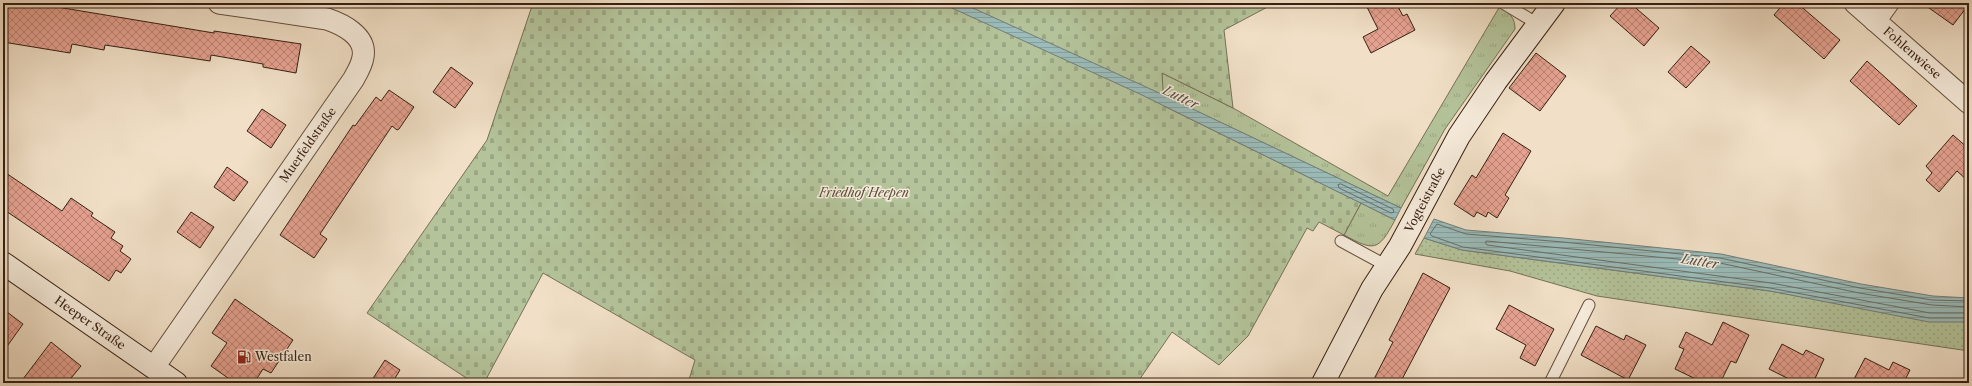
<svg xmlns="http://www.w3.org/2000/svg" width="1972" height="386" viewBox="0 0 1972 386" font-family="'Libre Caslon Text',serif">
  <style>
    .grass { fill: url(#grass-tufts); stroke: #757156 }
    .cemetery { fill: url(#cemetery-stones); stroke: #757156 }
    .park { fill: url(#park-dots); stroke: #757156 }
    .water { fill: url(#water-rules); stroke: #737d77 }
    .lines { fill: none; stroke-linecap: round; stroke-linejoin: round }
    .shore { stroke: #686e66; stroke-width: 1 }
    .building { fill: url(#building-cross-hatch); stroke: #361f12 }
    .lane-casing { stroke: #654f3f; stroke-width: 13 }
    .street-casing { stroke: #654f3f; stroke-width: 23 }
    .secondary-casing { stroke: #361f12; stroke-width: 24 }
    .lane { stroke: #f6ebdb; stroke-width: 11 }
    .street { stroke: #f6ebdb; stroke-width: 21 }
    .secondary { stroke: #f6ebdb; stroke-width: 22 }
    .labels { text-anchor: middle; stroke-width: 3; stroke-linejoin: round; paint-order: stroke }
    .street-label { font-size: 12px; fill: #361f12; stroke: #f6ebdb }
    .park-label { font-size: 12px; font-style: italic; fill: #5c503b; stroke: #f6ebdb }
    .poi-label { font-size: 12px; fill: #361f12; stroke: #f6ebdb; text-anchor: start }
    .water-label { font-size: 13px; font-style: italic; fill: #544e44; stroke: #f6ebdb }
  </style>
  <defs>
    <pattern id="grass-tufts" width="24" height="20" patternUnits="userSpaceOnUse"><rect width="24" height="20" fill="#b4c39a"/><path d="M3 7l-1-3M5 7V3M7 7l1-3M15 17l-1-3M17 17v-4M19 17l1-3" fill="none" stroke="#9ba784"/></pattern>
    <pattern id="cemetery-stones" width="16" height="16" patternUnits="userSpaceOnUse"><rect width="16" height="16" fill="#b4c39a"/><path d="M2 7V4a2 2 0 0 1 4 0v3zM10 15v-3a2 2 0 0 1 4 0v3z" fill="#9ba784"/></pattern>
    <pattern id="park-dots" width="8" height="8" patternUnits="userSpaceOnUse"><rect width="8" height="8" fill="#b4c39a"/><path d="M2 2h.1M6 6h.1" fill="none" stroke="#9ba784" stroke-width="1.8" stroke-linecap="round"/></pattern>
    <pattern id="water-rules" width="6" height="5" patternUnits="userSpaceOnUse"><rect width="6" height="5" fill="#9bbcba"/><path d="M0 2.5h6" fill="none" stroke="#86a19f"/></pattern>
    <pattern id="building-cross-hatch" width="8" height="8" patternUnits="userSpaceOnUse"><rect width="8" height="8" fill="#e6a291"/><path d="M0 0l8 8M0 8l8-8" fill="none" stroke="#bb8375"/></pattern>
  </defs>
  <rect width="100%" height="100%" fill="#f1e0c7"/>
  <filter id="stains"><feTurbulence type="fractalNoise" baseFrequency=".005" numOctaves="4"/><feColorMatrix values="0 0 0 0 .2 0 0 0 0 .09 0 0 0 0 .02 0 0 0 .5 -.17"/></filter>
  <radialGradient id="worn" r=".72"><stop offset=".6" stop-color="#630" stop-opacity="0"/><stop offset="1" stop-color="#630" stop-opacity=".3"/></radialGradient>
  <g class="grass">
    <path d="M1500,6C1509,13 1515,17 1515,29L1445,129L1401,208L1162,95V73L1233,108L1388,196Z"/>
    <path d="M1361,203L1395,220C1378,252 1374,251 1344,235Z"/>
  </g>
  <path class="cemetery" d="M533,3H1275L1224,30L1233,108L1162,73L1164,106L1361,203L1344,235L1319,222L1313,231L1307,228L1248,336L1219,365L1172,332L1137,383H688L695,360L543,273L484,383H474L367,313L487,140Z"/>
  <path class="park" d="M1424,238L1462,250L1770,291L1847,305L1969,322V351L1597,296L1510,271L1415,254Z"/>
  <g class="water">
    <path d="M941,3H962L1157,92L1401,208L1395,220L1142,95Z"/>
    <path d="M1434,219L1466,230L1563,238L1721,254L1861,284L1933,296L1969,298V322H1929L1770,291L1462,250L1424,238Z"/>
  </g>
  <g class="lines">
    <g class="shore">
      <path d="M1341,184L1393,209L1394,212L1391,213L1339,188L1338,185Z"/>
      <path d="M1969,301L1932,300L1860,288L1720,258L1563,242L1466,234L1437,224L1430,234L1432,236L1463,247L1770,288L1929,318H1969"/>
      <path d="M1969,307L1932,305L1859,293L1720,263L1487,241L1485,242L1487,245L1771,283L1930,313H1969"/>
    </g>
  </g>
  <g class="building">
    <path d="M3,3H33L214,33V31L301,44L296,73L263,67V64L211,55L210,61L105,45L104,50L72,44L70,53L3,42Z"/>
    <path d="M1365,3H1396L1403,16L1407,14L1415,30L1371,53L1363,37L1378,29Z"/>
    <path d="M1622,3H1630L1659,28L1644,46L1610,16Z"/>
    <path d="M1784,3H1797L1840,40L1824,59L1774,15Z"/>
    <path d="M1922,3H1969V4L1953,25Z"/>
    <path d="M1691,46L1710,62L1686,88L1668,72Z"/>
    <path d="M1536,53L1566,76L1540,111L1509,88Z"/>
    <path d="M1867,61L1917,106L1899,125L1850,81Z"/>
    <path d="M451,67L473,83L455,108L433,92Z"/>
    <path d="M389,90L414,107L399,129L397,130L392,126L320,234L327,239L314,258L280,235L353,125L355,126L376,97L381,101Z"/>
    <path d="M262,109L286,125L271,148L247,131Z"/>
    <path d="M1503,133L1531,151L1505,195L1509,198L1497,218L1488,212L1486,217L1477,212L1474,217L1454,204L1472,175L1476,178Z"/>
    <path d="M1953,135L1969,149V182L1957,171L1939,192L1926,180L1932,173L1926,166Z"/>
    <path d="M227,167L248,182L234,201L214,187Z"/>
    <path d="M3,171L62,211L71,198L93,213L91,216L115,232L111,238L123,246L120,251L131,259L121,273L116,270L109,281L3,209Z"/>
    <path d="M191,212L214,227L200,248L177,232Z"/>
    <path d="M1423,273L1450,288L1400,383H1372L1393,342L1389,340Z"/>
    <path d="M235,299L293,340L271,373L263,369L254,383H235L211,366L227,343L212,333Z"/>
    <path d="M1509,305L1554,329L1535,366L1520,358L1526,345L1496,329Z"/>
    <path d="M3,309L23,324L3,352Z"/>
    <path d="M1723,322L1749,335L1736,363L1731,361L1720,383H1704L1675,369L1684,349L1679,347L1686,332L1712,345Z"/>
    <path d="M1596,326L1624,340L1626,335L1646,345L1628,380L1581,355Z"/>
    <path d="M51,342L81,366L67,383H20Z"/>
    <path d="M1782,344L1803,355L1806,350L1824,359L1813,383H1797L1769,369Z"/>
    <path d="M1865,358L1889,370L1893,362L1910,370L1906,378L1916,383H1852Z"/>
    <path d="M385,360L400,370L392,383H370Z"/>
  </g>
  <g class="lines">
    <g class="lane-casing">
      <g id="lane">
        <path d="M1503,3L1538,24"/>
        <path d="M1341,241L1387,266"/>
        <path d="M1550,383L1589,305"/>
      </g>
    </g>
    <g class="street-casing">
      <g id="street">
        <path d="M1855,3L1969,103"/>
        <path d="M1875,21L1888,3"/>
        <path d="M154,367L353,80C357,73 362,65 363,57C367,36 342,24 327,19L219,3"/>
      </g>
    </g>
    <g class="secondary-casing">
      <g id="secondary">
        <path d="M3,263L176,383"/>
        <path d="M1323,383L1372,289L1400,246L1459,136L1496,81L1554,3"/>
      </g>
    </g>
    <use href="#lane" class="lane"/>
    <use href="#street" class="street"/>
    <use href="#secondary" class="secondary"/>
  </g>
  <defs>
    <g id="fuel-bare" transform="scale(1.08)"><path d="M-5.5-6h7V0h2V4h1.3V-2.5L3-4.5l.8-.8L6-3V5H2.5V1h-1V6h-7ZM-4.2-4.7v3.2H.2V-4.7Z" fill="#8f2418" stroke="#f6ebdb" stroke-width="2.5" paint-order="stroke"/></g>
  </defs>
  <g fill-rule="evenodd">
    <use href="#fuel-bare" x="244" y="357"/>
  </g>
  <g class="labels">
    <g class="street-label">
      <text transform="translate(1912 53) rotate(41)" y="4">Fohlenwiese</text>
      <text transform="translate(308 145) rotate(-55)" y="4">Muerfeldstraße</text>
      <text transform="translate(1425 200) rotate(-62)" y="4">Vogteistraße</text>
      <text transform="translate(90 323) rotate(35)" y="4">Heeper Straße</text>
    </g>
    <g class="park-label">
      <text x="864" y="197">Friedhof Heepen</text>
    </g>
    <g class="poi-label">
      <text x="255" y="361">Westfalen</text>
    </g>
    <g class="water-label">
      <text transform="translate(1181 97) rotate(26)" y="5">Lutter</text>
      <text transform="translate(1700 261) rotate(9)" y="5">Lutter</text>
    </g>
  </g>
  <rect width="1972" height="386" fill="none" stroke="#f1e0c7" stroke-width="16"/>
  <rect x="4" y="4" width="1964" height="378" fill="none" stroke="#361f12" stroke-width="2"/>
  <rect x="8" y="8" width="1956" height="370" fill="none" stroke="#361f12"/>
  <rect width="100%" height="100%" filter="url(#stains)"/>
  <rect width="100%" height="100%" fill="url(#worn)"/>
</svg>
